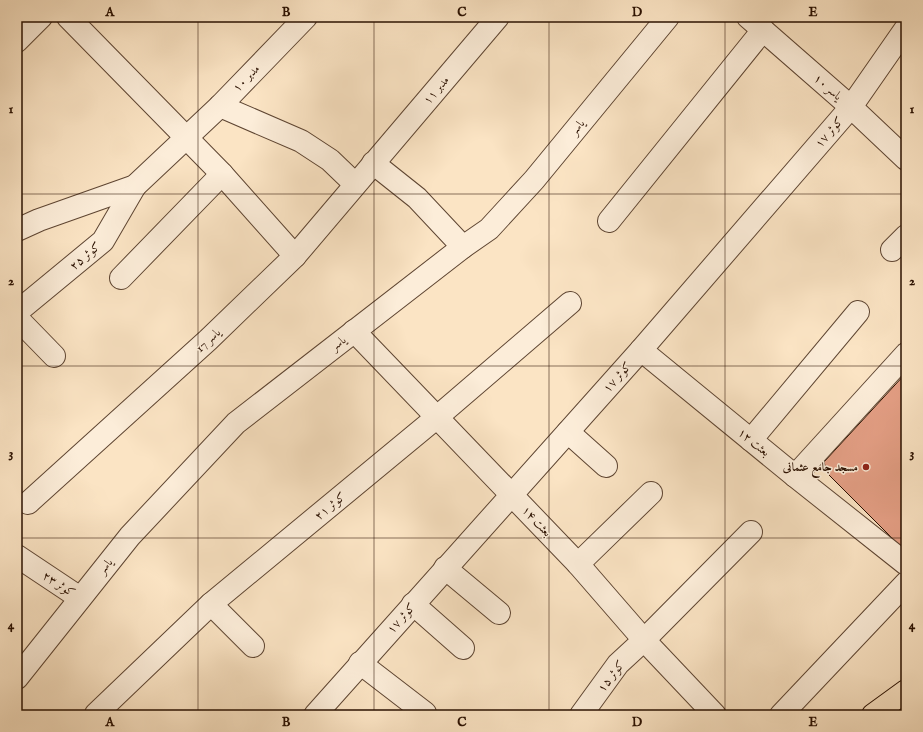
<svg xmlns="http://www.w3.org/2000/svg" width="923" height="732" viewBox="0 0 923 732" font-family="'IM FELL English',Amiri,serif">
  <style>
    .building { fill: #e49f85; stroke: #2a1001 }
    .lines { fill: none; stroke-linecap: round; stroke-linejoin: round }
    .minor-casing { stroke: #5e4532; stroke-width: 24 }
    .major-casing { stroke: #2a1001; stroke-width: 24 }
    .minor { stroke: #fcedd9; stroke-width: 22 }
    .major { stroke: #fbe4c4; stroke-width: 22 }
    .grid { fill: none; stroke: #2a1001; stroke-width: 1; stroke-opacity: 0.55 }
    .poi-dot { fill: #8f2418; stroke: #fcedd9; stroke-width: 1.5 }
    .labels { text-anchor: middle; stroke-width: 3; stroke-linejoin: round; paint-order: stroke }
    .street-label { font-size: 12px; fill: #2a1001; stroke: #fcedd9 }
    .poi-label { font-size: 12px; font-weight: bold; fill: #2a1001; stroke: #fcedd9; text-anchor: end }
    .neatline { fill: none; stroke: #2a1001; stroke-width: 1.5 }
    .grid-label { font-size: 13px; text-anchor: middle; font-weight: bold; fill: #2a1001 }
  </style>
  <rect width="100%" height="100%" fill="#fbe4c4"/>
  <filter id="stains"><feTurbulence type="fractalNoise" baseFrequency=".005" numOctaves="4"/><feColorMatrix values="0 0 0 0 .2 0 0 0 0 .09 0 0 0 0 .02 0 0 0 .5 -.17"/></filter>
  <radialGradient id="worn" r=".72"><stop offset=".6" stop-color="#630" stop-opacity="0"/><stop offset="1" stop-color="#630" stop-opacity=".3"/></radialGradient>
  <path class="building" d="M906,373V552L827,473L824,462Z"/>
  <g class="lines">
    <g class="minor-casing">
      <g id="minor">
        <path d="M68,17L222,174L295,256"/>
        <path d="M748,17L851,107L906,159"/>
        <path d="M17,41L41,17"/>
        <path d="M220,106L301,141L330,160L355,184"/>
        <path d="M373,163L417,198L463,247"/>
        <path d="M609,221L763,30"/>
        <path d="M17,230L39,220L135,186L220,106L306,17"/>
        <path d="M892,250L906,236"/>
        <path d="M121,278L222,174"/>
        <path d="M17,312L103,241L135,186"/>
        <path d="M17,318L54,356"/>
        <path d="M354,331L578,564L644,640L715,715"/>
        <path d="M641,350L795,476L906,564"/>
        <path d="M568,432L606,466"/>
        <path d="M751,440L858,312"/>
        <path d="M795,476L906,354"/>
        <path d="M28,503L208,340L295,256L498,17"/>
        <path d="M17,556L80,598"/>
        <path d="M578,564L651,493"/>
        <path d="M445,568L499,613"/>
        <path d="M211,604L253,646"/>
        <path d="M413,604L463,648"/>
        <path d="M360,663L425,713"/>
        <path d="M17,678L130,536L236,423L463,247L489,229L534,180L668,17"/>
        <path d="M96,714L211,604L436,418L570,303"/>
        <path d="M315,715L641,350L851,107L906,28"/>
        <path d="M581,715L618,664L644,640L751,532"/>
        <path d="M781,715L906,583"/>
      </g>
    </g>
    <g class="major-casing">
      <path id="major" d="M873,715L906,691"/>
    </g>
    <use href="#minor" class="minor"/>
    <use href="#major" class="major"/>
  </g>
  <path class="grid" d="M198,17V715M374,17V715M549,17V715M725,17V715M17,194H906M17,366H906M17,538H906"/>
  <circle class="poi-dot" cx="866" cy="467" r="4"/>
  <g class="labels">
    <g class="street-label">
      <text transform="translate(246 78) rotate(-46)" y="4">مدبر ۱۰</text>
      <text transform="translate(828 87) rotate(41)" y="4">یاسر ۱۰</text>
      <text transform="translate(436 90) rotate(-50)" y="4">مدبر ۱۱</text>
      <text transform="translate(577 127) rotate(-51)" y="4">یاسر</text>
      <text transform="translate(829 132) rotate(-49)" y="4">کوثر ۱۷</text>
      <text transform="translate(85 256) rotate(-40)" y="4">کوثر ۲۵</text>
      <text transform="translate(208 340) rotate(-43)" y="4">یاسر 17</text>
      <text transform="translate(338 343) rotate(-38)" y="4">یاسر</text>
      <text transform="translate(617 377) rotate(-48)" y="4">کوثر ۱۷</text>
      <text transform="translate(754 442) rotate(39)" y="4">بعثت ۱۲</text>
      <text transform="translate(330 506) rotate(-39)" y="4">کوثر ۲۱</text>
      <text transform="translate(537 521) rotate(47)" y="4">بعثت ۱۴</text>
      <text transform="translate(105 566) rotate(-51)" y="4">یاسر</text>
      <text transform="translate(59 584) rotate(33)" y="4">کوثر ۲۳</text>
      <text transform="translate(401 618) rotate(-48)" y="4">کوثر ۱۷</text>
      <text transform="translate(611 676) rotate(-52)" y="4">کوثر ۱۵</text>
    </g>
    <g class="poi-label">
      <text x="858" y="471">مسجد جامع عثمانی</text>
    </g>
  </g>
  <rect width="923" height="732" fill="none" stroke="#fbe4c4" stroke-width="44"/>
  <rect x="22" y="22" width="879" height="688" class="neatline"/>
  <g class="grid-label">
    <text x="110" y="16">A</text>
    <text x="286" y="16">B</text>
    <text x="462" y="16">C</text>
    <text x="637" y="16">D</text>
    <text x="813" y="16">E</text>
    <text x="11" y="113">1</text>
    <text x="912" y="113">1</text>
    <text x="11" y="285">2</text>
    <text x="912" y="285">2</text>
    <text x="11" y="457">3</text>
    <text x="912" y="457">3</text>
    <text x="11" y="629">4</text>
    <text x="912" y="629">4</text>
    <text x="110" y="726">A</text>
    <text x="286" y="726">B</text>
    <text x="462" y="726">C</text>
    <text x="637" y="726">D</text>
    <text x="813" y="726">E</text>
  </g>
  <rect width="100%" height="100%" filter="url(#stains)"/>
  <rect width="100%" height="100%" fill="url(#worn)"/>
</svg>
